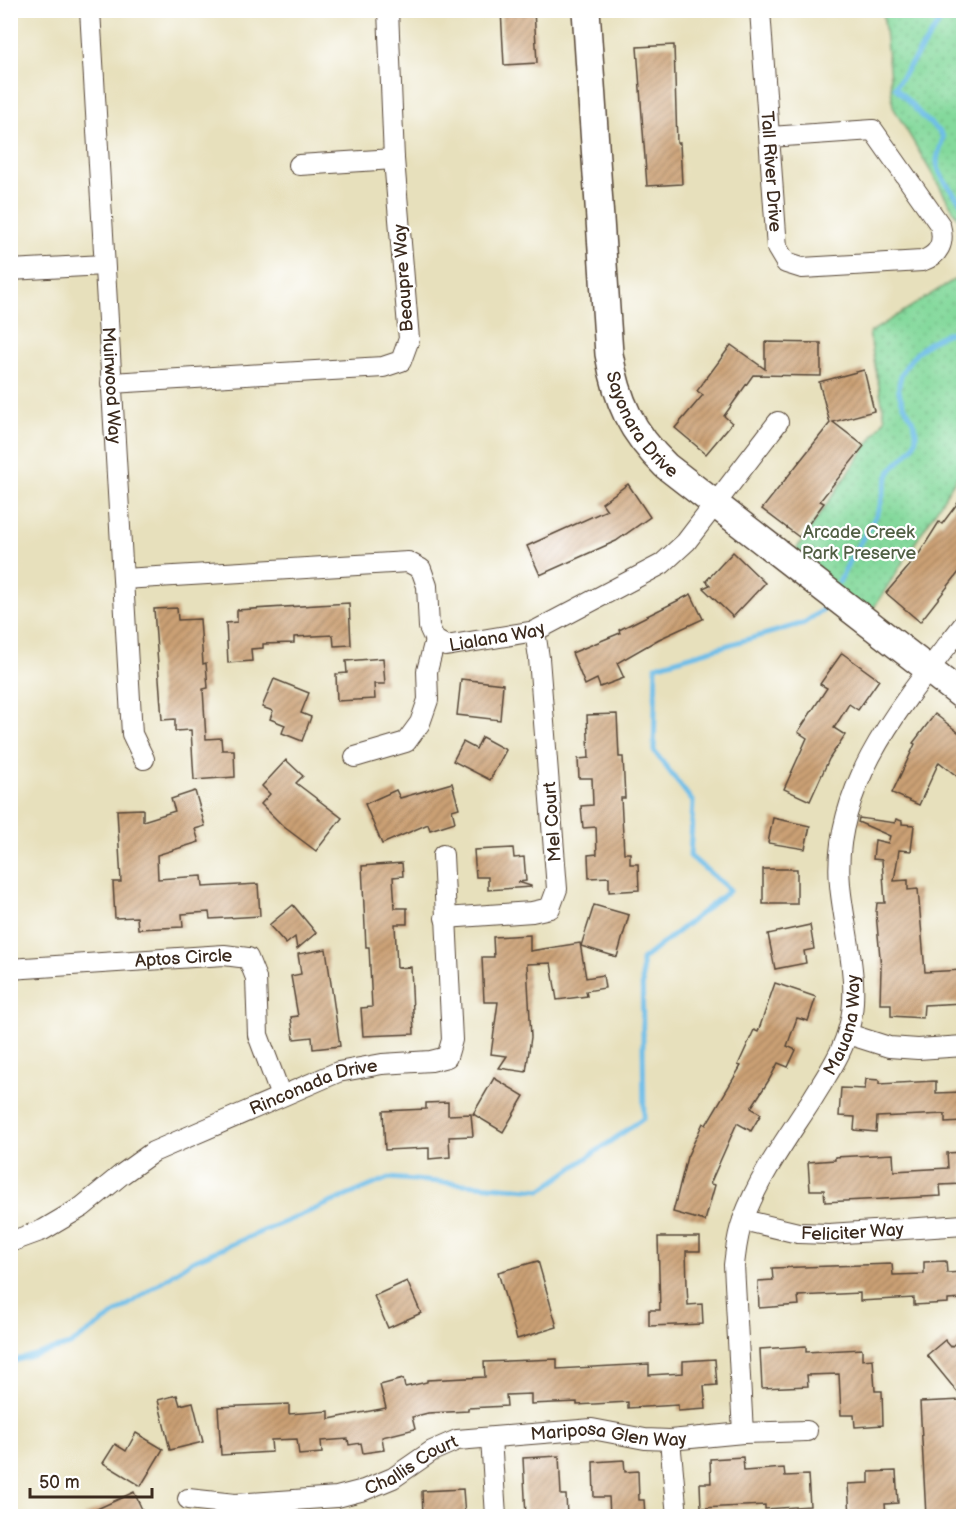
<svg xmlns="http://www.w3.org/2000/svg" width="974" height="1527" viewBox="0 0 974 1527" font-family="'Balsamiq Sans',sans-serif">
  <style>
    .green { fill: url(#green-dots); stroke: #60825d; stroke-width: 1.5 }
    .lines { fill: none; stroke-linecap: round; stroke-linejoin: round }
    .stream { stroke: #6dbde8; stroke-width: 5 }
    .building { fill: url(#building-hatch) }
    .street-casing { stroke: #554536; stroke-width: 22 }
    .secondary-casing { stroke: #554536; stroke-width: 30 }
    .street { stroke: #fff; stroke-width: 20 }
    .secondary { stroke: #fff; stroke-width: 27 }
    .labels { text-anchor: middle; stroke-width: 4.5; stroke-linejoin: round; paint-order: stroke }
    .street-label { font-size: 18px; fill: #3b2a1e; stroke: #fff }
    .park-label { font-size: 18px; fill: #515f44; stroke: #fff }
  </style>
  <defs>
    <pattern id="green-dots" width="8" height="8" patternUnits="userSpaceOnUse" patternTransform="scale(1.5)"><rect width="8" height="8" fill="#84d99c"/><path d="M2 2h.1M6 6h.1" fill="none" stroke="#73ba86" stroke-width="1.8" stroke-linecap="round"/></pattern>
    <pattern id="building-hatch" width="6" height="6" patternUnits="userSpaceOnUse" patternTransform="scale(1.5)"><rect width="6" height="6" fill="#cba075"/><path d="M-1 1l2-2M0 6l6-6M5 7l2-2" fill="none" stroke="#a6835f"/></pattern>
  </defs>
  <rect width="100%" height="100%" fill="#fff"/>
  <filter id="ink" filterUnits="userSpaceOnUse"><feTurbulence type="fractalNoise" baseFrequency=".0167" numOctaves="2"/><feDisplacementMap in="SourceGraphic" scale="12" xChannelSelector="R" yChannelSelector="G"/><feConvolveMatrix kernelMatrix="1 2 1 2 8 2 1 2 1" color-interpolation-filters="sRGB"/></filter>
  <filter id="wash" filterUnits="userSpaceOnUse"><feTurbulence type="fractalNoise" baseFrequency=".008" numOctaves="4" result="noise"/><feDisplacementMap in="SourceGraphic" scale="24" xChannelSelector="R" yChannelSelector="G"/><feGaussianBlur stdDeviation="1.35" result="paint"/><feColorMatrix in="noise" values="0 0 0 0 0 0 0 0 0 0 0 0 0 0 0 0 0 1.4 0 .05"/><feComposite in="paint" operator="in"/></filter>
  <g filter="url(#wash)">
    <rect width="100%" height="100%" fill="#e7e0bc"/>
    <g class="green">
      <path d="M883,11H963V227L893,107Z"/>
      <path d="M963,274V468L866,620L788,561L885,419L869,333Z"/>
    </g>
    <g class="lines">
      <g class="stream">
        <path d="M948,10L895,87L924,118L940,132L943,137C942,145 937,154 937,161C938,178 955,193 964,207"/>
        <path d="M839,582C845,571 850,559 856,549C864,535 873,524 879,509C883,498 884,485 889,474C895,461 910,456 915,442C921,421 901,410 899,391C896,363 937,329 964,331"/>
        <path d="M10,1362L70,1345L192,1261L389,1178L541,1190L644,1118L642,960L730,890L690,856L693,802L654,751L656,666L804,623L825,608"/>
      </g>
    </g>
    <g id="blocks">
      <g class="building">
        <path d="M501,10H534L537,63L504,65Z"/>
        <path d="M674,45L677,143H680L682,184L647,186L637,47Z"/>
        <path d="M765,342L821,343V376L753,375L724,416L732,423L706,454L675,428L703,395L697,391L731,345L765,369Z"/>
        <path d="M864,370L874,411L833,422L864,446L820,501L824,503L799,537L762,509L830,423L819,382Z"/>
        <path d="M628,484L650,517L616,541L540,575L527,546L607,510L602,503Z"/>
        <path d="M963,496V567L920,622L886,593L917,557L939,522L942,524Z"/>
        <path d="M733,552L765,583L733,617L703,588L710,585L706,581Z"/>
        <path d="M691,594L703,619L659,639L617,663L624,678L600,687L597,679L585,685L572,653L620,633L619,630Z"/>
        <path d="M349,603L351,645L334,646L333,635L294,637V643L263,644V648L251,649L252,661L228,663L226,623L237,622V610Z"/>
        <path d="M177,608L178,620L200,619L203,664L206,663L208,688L203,689L206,739L221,738L222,750H234L235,777L194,780L191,730L175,731V719L162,720L154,609Z"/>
        <path d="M842,653L879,680L858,710L849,704L834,728L845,735L829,759L810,801L784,789L807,738L798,732L827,688L820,684Z"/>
        <path d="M383,658L385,684H374L375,699L337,701L336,674L347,673L346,661Z"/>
        <path d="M274,679L309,693L301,713L311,717L302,741L282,733L285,725L270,719L273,711L262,707Z"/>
        <path d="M461,679L503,684L500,720L457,715Z"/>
        <path d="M617,714L619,757H623L625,798H621L624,853H630V864H638L639,890L609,892V877L589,878L588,855L597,854L596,827L583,828L581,806L593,805L592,778H579L578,759L589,758L587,715Z"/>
        <path d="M935,714L963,736V781L939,762L919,805L892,793L915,744L913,743Z"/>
        <path d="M482,737L506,750L490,780L453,761L463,742L476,749Z"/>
        <path d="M286,760L303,776L296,783L342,818L316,851L284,827L261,804L270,794L262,786Z"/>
        <path d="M452,783L459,808L452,810L455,822L430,830L428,824L382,844L365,804L396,790L400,798Z"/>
        <path d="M195,791L205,826L195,829L199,842L157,855L158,879L202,876L203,887L258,884L260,916L210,919L209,912L182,914L183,927L138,929L137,917L115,918L113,882H121L117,810L143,809V821L175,811L171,799Z"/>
        <path d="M773,818L810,826L805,849L768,843Z"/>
        <path d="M859,818L895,823L896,819L902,821V824L914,825L911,851L899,850L894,881L908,880V890L918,889L925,972L963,970V1003L924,1005L923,1018L891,1016V1004H880L881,968L876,913L877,903H885L882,860L873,859L875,840L888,843L890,836L858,822Z"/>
        <path d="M513,848L514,858L524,857L526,881L518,882L531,886V887L488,890V877H476L474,850Z"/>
        <path d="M402,863L403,876L393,877L395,908H407V924H395L397,968L411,967L414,1034L363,1036L361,1008L372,1007L369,947H366L362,866Z"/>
        <rect x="763" y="869" width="34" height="35"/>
        <path d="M293,905L316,933L297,949L295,937L286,944L269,925Z"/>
        <path d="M594,905L629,915L617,957L581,946Z"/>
        <path d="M810,925L814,949L804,951L806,963L775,969L768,934Z"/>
        <path d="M530,935V951L580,943L586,978L603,975L605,988L586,991L587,996L557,1000L551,963L527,964L531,1037L526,1072L499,1068L507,1056L491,1054L498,1002H484L482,957H494L493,937Z"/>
        <path d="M326,949L340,1046L313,1049L312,1037L294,1039L291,1017L298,1016L291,976L301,974L298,954Z"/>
        <path d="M775,983L816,997L808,1021L797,1018L787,1046L796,1050L788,1067L778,1063L769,1080L751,1108L761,1114L751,1131L737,1123L710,1184L715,1185L705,1221L673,1212L687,1157L703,1123L706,1125L741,1066L738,1065L754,1030L758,1032Z"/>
        <path d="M494,1078L524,1096L503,1132L473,1114Z"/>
        <path d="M866,1079L879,1080V1084L936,1081V1093L963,1092V1122L945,1123V1114L877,1117L876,1132L854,1130L855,1117L839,1116L841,1088L865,1089Z"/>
        <path d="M448,1102V1115L471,1114L473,1136L449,1137L450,1157L429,1159V1148L385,1150L383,1111L426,1109V1103Z"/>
        <path d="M963,1152V1184L940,1185L941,1196L825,1202L824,1190H810L808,1162L835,1160V1157L893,1154L894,1171L948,1168L947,1153Z"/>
        <path d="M658,1237H700V1251H686L687,1285L688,1305L702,1304L703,1324L649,1326V1310H660Z"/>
        <path d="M538,1261L557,1327L517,1339L498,1272Z"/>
        <path d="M946,1261L947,1273L963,1272V1299L948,1300V1303L914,1305V1298L860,1301V1293L798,1296L799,1305L759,1308L758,1281L773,1280L772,1268L892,1264L893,1275L924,1274V1262Z"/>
        <path d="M407,1281L421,1313L388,1328L374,1296Z"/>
        <path d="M963,1336V1399L927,1355L945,1340L951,1347Z"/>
        <path d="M806,1346V1352L862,1349V1360L873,1359L875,1391H882L883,1425L855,1427L854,1415H841L839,1374L807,1375L808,1386L762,1388L760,1349Z"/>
        <path d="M557,1359V1369L649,1364V1375L683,1373V1361L715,1359L717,1385L704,1386L706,1409L678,1411V1405L628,1408V1402L577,1405V1402L531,1404V1394L506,1395L507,1406L468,1408V1411L428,1413L412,1417L415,1429L382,1437L384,1450L363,1453L361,1443L349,1445L348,1439L321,1441L322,1453L299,1455L297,1439L271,1440L272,1452L221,1455L218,1407L289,1404V1414L329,1411V1419L386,1408L380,1385L403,1379L405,1387L427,1382V1380L485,1377L484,1362Z"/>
        <path d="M177,1395L180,1405L193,1402L203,1442L170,1450L158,1400Z"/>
        <path d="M962,1400L963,1516H926L920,1402Z"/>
        <path d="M136,1433L163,1449L141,1486L103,1463L115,1444L126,1451Z"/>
        <path d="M559,1456L561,1495H566L567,1516H526L523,1458Z"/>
        <path d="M743,1457L744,1471L784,1468L785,1476L808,1475L810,1506L765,1509V1505L701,1508L700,1483H711L710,1459Z"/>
        <path d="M624,1460L625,1472L638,1471L639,1500H644L645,1516H610L609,1497H594L593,1462Z"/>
        <path d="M896,1471L898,1503L885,1504L886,1516H850L848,1484L869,1483V1472Z"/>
        <path d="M463,1489L465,1516H423L422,1491Z"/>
        <path d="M134,1492L145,1516H82Z"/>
      </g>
    </g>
  </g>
  <g filter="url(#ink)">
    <use href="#blocks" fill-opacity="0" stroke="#554536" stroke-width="1.5"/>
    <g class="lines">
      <g class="street-casing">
        <g id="street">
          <path id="s1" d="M90,10L132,734L144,759"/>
          <path id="s2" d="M760,10L777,248L786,263L802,268L922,261C939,255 945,243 940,225L873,130L770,137"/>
          <path d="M299,165L394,159"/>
          <path d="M10,270L104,265"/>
          <path d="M111,383L383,367L401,361L409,339L394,159L388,10"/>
          <path id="s3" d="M123,579L408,562L421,569L427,586L429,627L435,640L446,646L535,631L662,564L686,542L778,422"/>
          <path d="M355,757L406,742L420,723L428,700L427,671L435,640"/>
          <path d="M445,918L532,912L550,908L557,889L539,658L535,631"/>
          <path id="s4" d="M10,969L224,955L248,958L256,978L258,1035L281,1096"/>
          <path d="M848,1034L889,1047L918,1049L964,1046"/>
          <path id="s5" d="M743,1220L798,1233L829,1234L964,1225"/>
          <path id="s6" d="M10,1242L43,1230L82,1207L121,1175L153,1152L338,1072L382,1064L431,1061L447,1057L452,1040L443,855"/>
          <path id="s7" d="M743,1433L734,1265C736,1250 737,1235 743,1220C759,1176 788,1137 813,1098C825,1078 840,1057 847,1034C863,989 844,931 840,885C831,784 906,699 964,624"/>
          <path d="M491,1438L496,1516"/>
          <path d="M670,1440L677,1516"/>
          <path id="s8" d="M188,1499L235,1504L337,1497L364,1490L393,1478L432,1451L457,1440L592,1429L645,1439L670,1440L743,1433L807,1431"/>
        </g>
      </g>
      <g class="secondary-casing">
        <g id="secondary">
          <path id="s9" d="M586,10L609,354C617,401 631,432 666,466L964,697"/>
        </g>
      </g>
      <use href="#street" class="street"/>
      <use href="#secondary" class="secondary"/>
    </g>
  </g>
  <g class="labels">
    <g class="street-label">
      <text dy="6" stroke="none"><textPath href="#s2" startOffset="162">Tall River Drive</textPath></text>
      <text transform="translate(403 278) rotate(-94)" y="6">Beaupre Way</text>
      <text dy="6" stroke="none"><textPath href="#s1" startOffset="376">Muirwood Way</textPath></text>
      <text dy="6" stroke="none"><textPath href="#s9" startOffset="424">Sayonara Drive</textPath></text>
      <text dy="6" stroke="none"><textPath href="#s3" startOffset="438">Lialana Way</textPath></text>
      <text transform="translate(552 822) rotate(-94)" y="6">Mel Court</text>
      <text dy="6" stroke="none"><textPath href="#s4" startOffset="174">Aptos Circle</textPath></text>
      <text dy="6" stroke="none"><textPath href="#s7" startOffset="436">Mauana Way</textPath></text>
      <text dy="6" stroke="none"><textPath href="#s6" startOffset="344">Rinconada Drive</textPath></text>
      <text dy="6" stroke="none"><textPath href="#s5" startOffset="111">Feliciter Way</textPath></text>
      <text dy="6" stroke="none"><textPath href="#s8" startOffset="436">Mariposa Glen Way</textPath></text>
      <text dy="6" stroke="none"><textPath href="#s8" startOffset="231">Challis Court</textPath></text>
    </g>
    <g class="park-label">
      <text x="859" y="538">Arcade Creek<tspan x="859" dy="21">Park Preserve</tspan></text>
    </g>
  </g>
  <rect width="974" height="1527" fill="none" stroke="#fff" stroke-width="36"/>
  <path d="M30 1488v9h122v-9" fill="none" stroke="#3b2a1e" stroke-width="3"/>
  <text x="39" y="1488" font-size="18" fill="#3b2a1e" stroke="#ffffff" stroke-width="4.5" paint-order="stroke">50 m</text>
</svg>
